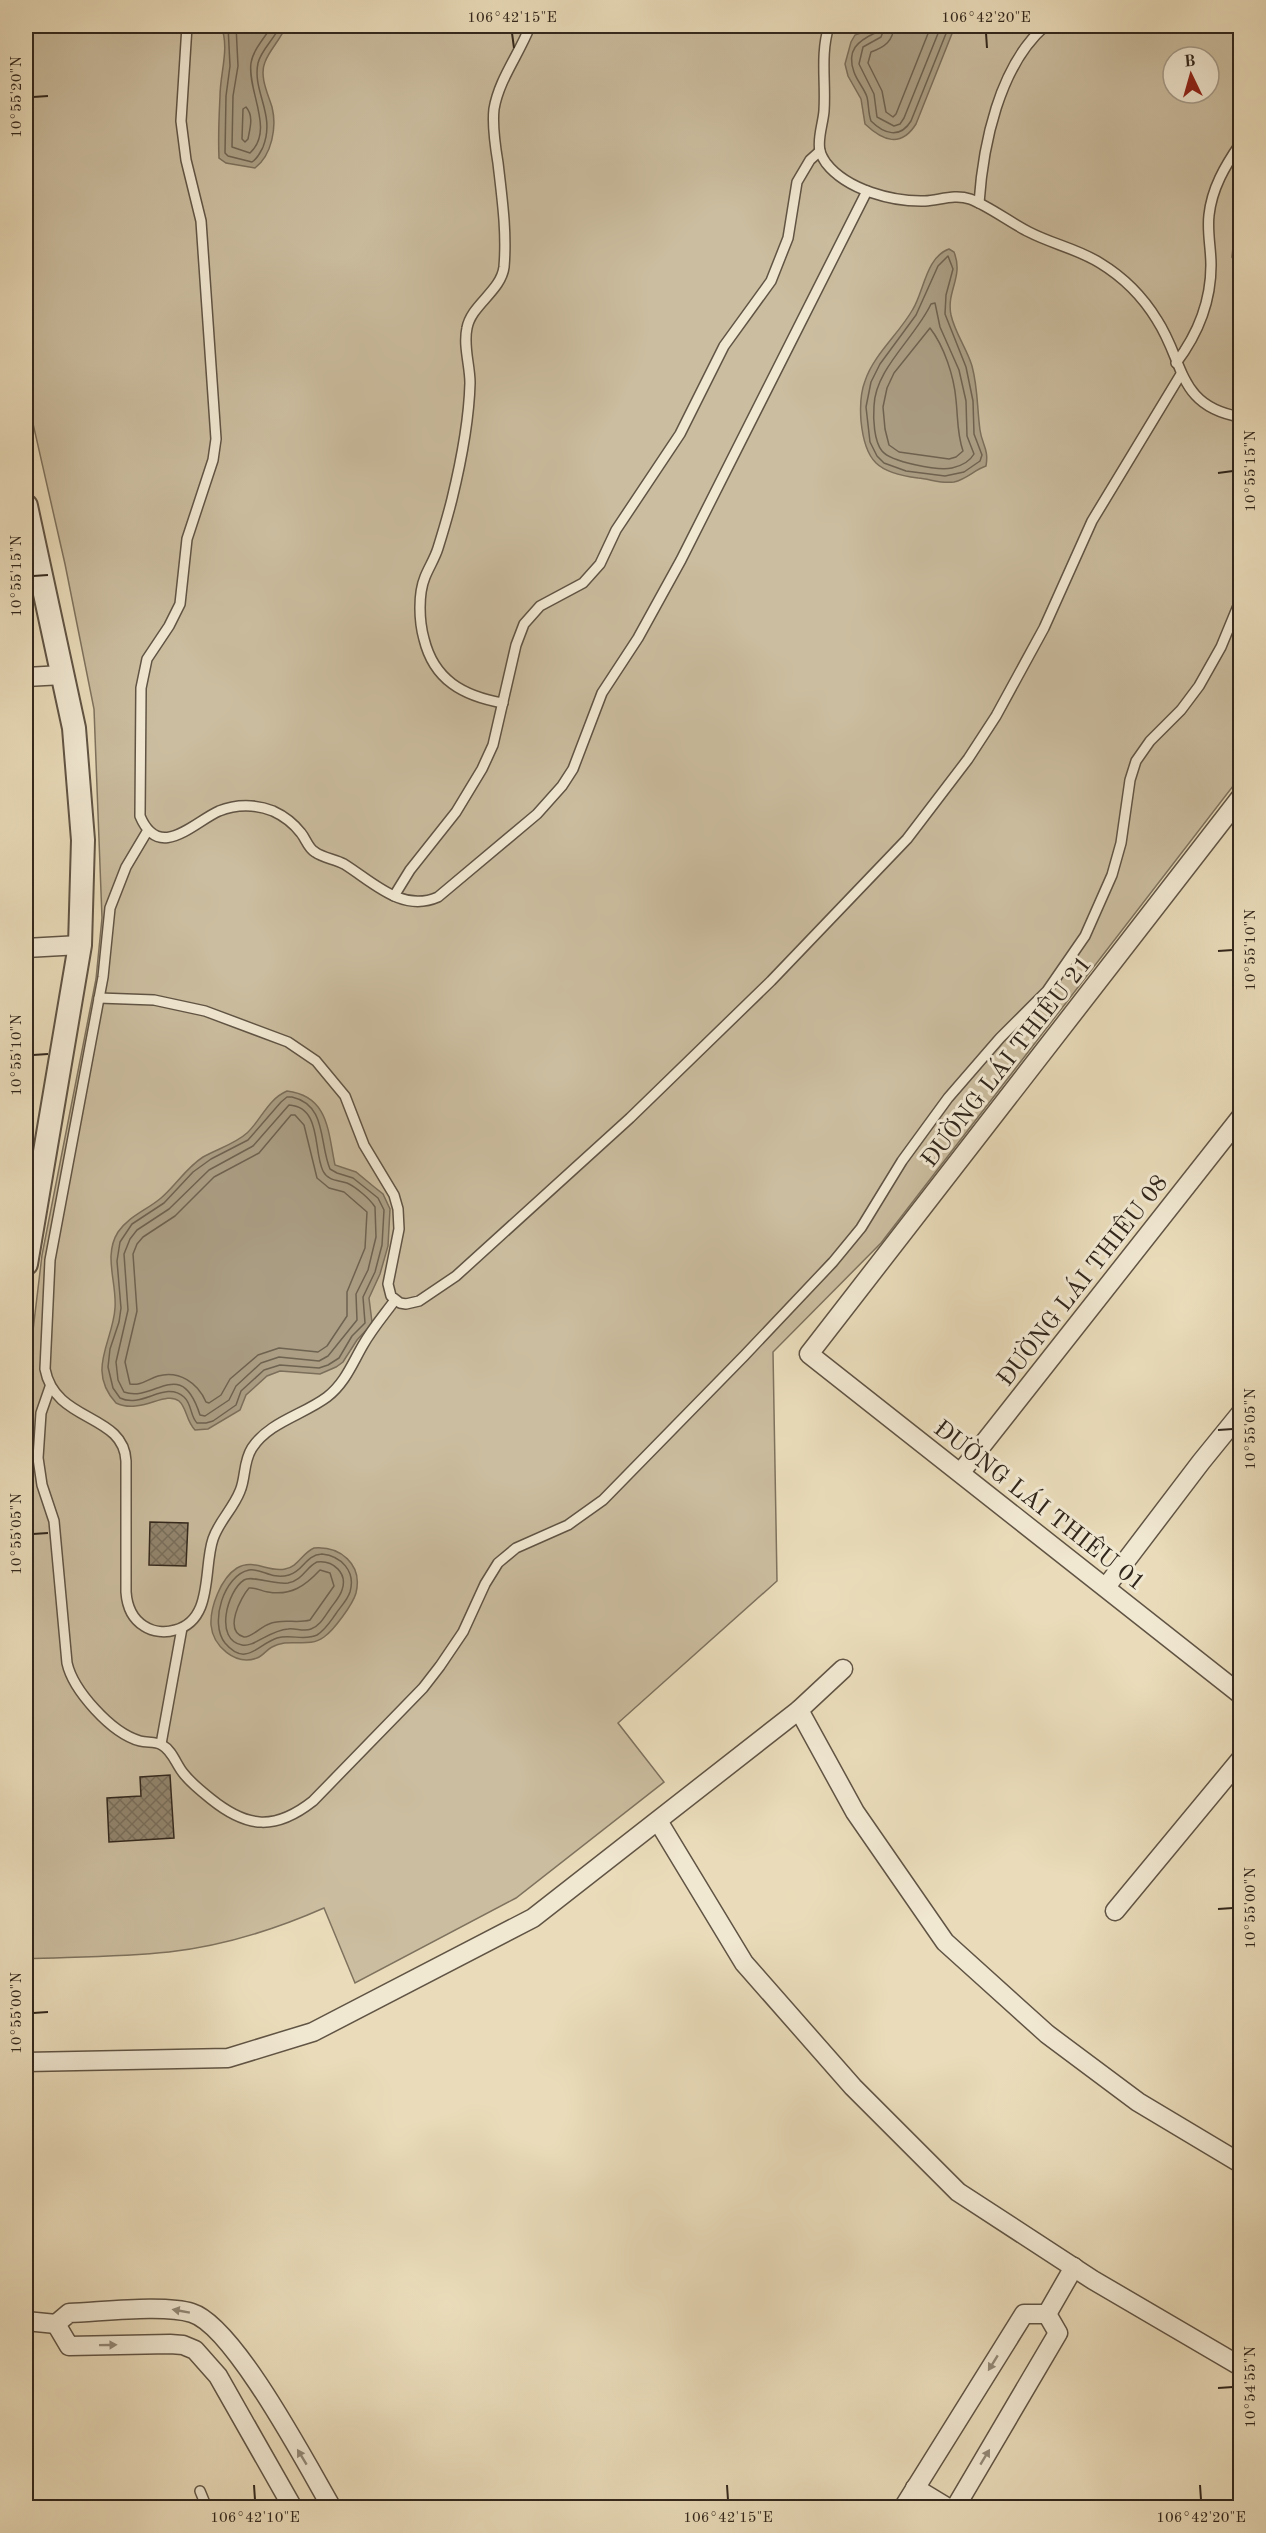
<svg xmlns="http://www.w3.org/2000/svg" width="1266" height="2533" viewBox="0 0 1266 2533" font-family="'Old Standard TT',serif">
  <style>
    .grass { fill: #cbbd9f; stroke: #7e725e; stroke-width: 1.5; fill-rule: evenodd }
    .water { fill: #ab9e84; stroke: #7b6e5a; stroke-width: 1.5 }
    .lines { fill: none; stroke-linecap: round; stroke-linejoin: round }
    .shore { stroke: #6e6250; stroke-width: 1.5 }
    .building { fill: url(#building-cross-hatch); stroke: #32271c; stroke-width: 1.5 }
    .service-casing { stroke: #605444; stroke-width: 12 }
    .minor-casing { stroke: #605444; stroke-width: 21 }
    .tertiary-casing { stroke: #605444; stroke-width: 26 }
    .service { stroke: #f1e8d2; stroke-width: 9 }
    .minor { stroke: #f1e8d2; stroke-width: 18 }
    .tertiary { stroke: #f1e8d2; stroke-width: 22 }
    .oneway { fill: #928877 }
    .ticks { fill: none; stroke: #32271c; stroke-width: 2 }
    .labels { text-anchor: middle; stroke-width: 6; stroke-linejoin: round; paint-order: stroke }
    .street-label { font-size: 24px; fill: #32271c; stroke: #f1e8d2 }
    .neatline { fill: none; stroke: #32271c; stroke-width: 2 }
    .ticks-label { font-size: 15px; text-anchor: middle; fill: #32271c }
  </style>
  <defs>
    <pattern id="building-cross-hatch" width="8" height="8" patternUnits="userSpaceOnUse" patternTransform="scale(1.5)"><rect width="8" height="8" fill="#92856e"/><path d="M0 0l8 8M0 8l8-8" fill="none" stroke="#786d5a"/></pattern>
  </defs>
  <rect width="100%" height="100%" fill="#eadcba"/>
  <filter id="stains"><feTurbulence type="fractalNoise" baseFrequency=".00333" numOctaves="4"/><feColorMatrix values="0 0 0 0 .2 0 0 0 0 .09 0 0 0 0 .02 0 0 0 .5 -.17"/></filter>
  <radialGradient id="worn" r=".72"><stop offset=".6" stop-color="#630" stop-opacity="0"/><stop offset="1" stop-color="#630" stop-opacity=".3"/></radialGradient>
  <path class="grass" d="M26,26H1240V777L881,1243L773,1352L777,1581L618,1723L664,1782L516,1898L355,1983L324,1908C274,1930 222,1946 169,1952C121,1957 73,1957 26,1959V1389L42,1255L96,979L102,918L94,709L65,564L26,393ZM1173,57H1209V93H1173Z"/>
  <g class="water">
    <path d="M221,26H286C281,39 270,49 265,62C259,76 268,94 272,107C277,127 272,155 255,168L226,163L219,158C218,137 219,116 220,96C220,73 230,48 221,26Z"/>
    <path d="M880,26H955L916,124C901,148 883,141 865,124L861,99L848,76L845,64L851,42L855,35Z"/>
    <path d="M1240,180V272L1232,257Z"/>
    <path d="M949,249L954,252C964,277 946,291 951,315C955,333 967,349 972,366C978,388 977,408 980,430C982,445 989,449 986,466C974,470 967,479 954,482C942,484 930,479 918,478C878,473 865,462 861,421C860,408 860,394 865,381C874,354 899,334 913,309C924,291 926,257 949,249Z"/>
    <path d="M287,1091C329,1096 328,1132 335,1165L356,1172L373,1186L383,1194L390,1209L388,1246L380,1274L369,1298L372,1322L370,1326L357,1340L343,1362L336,1367L320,1374L280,1371L267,1376L246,1395L240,1410L208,1429L195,1430C186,1421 187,1408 179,1401C165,1390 141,1415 116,1403C86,1370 113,1342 115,1308C117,1282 103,1256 118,1232C129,1216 147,1210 161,1198C176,1185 186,1168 203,1157C217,1149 235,1144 247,1133C261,1120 268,1099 287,1091Z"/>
    <path d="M314,1548C340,1546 363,1564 356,1593C353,1604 334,1630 324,1637C308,1649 289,1637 272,1647C266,1650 263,1656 257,1658C235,1666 213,1646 211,1625C210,1607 221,1578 237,1568C254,1558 268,1573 285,1569C298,1567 302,1553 314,1548Z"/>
  </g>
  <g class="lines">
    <g class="shore">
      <path d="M228,26L230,66L226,96L225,153L228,156L252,162C258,158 260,153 263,147C276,114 252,92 258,63C261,50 275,38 280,26"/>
      <path d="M236,26L238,66L233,96L232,147L250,153C275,130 247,91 251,63C253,50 265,37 272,26"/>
      <path d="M878,26L875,33C858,41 846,50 854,72C857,81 864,88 867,97C869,105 868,113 871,121C884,134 900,139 911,121L949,26"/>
      <path d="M885,26L881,37L863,47L859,64L874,94L877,117L894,126L900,124L904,118L941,26"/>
      <path d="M894,26C893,41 885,47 871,52L868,63L882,91L886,112L893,117L896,114L931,26"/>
      <path d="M246,107C254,116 250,128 248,139L245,142L242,139L243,109Z"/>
      <path d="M948,256L953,269L946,295L945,314L966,367L973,401L974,434L982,455L980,461L964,472L945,476L906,471L884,463L877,456L870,442L866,407L871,382L880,364L916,315L938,266Z"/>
      <path d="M935,303L940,327L959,370L966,401L967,436L974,454C970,461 961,466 952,468C938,471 891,462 882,451C874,441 873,419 874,406C875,369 915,338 931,304Z"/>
      <path d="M930,328C944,346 954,376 956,400C958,418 957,434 963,451L956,457L949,459L899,452L889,445L885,429L883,407L887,388L894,373Z"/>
      <path d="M292,1097C327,1105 319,1143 330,1169L337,1173L353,1178L378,1198L384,1210L382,1245L375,1272L363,1297L365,1323L352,1336L339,1358L328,1365L319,1368L280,1365L264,1370L241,1391L236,1405L213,1421L206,1423H197C190,1416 192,1404 184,1397C165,1380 142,1409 120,1398L113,1388L108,1367L110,1349L119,1322L121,1308L117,1261L120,1242L132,1224L164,1203L193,1172L211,1159L248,1140L281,1102L287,1097Z"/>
      <path d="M289,1105C322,1107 313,1151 323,1171C328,1181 338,1180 347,1183C356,1187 370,1199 375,1207L376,1237L368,1270L356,1294L357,1320L328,1356L319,1361L279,1357L261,1363L236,1386L229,1400L205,1416L200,1415C181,1355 155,1403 124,1392L118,1380L116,1362L128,1310L124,1254L130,1239L137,1230L169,1209L209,1170L253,1146Z"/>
      <path d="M291,1115H295L304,1125L317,1178L329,1188L344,1192L367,1212L365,1248L347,1292V1316L327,1346L318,1352L279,1348L258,1355L230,1379L221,1395L209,1403L206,1402C198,1383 179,1370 158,1376C148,1379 141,1386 130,1384L125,1362L137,1311L133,1254L137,1244L143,1237L175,1216L214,1177L259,1153Z"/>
      <path d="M322,1554C341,1556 356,1571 350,1592C347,1601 340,1607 335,1615C330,1622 325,1630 317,1635C305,1641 290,1634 277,1638C258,1644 246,1668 225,1643C209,1623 224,1575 249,1570C262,1568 271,1580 289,1575C304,1571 305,1555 322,1554Z"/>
      <path d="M317,1562C333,1560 348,1573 342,1590C340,1597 334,1603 330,1609C325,1616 320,1626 311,1629C304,1632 296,1628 288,1629C270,1630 253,1648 242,1645C214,1640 227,1591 244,1580C252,1575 274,1585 288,1583C303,1580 306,1567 317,1562Z"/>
      <path d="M320,1570L330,1573L334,1586L310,1620C297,1624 282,1618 269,1624C262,1626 251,1638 244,1637C223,1631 241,1597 249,1588C255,1587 261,1591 268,1592C291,1596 305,1586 320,1570Z"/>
    </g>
  </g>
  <g class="building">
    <path d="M150,1522L188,1523L186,1566L149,1565Z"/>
    <path d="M170,1775L174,1838L109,1842L107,1798L141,1796L140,1777Z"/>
  </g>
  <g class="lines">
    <g class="service-casing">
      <g id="service">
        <path d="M187,26L181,121L186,160L201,221L216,439L213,460L187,539L180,604L169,626L147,659L141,688L140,816C159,862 194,822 219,811C236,804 256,804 273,811C284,816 294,824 301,833C306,839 308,848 315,852C323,858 335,859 344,864C373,882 402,913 438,897L537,814L562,786L573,769L602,693L638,638L681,560L867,191"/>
        <path d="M829,26C820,54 826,82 824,111C823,124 817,139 820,151C821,155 824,160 826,163C847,190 893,202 925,201C940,200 955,194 970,199C987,205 1011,223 1029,232C1052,244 1078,249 1100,263C1123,277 1143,297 1157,320C1185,363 1177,406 1240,417"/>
        <path d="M979,203C983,145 999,66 1045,26"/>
        <path d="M1176,363C1198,334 1211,301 1211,265C1211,248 1207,232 1209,215C1212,188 1225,166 1240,144"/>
        <path d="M503,703C463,696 434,680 424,639C419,621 418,594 425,577C429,567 435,558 438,548C443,532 448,515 452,499C461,462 469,421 470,383C470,365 463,346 467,328C471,305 501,291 504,267C507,232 502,198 498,163C495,145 492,126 494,109C499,79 520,53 530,26"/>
        <path d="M148,830L126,867L110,908L103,977L50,1260L45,1369C55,1423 124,1413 126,1461V1592C127,1606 131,1618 144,1626C153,1632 165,1633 175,1630C214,1620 203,1568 213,1539C219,1521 233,1509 240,1491C246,1477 243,1462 252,1448C269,1422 303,1415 327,1397C345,1383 352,1364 363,1345C372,1329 384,1315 395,1300"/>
        <path d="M394,896L410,870L456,812L482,769L493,745L516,645L524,624L540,606L583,583L600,564L616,530L680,434L724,346L771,281L788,238L797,182L810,160L820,151"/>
        <path d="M99,998L154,1000L205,1011L288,1042L316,1061L345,1096L364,1145L394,1195L398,1209L399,1229L388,1284L391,1296L400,1303L406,1304L419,1301L456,1276L630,1118L771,981L907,839L968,759L996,716L1044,628L1092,521L1181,374"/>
        <path d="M50,1387L41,1413L38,1458L42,1485L54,1521L67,1663C73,1690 111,1733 140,1741C147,1743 155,1741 162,1745C173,1751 176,1765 184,1774C191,1783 201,1791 211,1799C247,1828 275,1831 313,1801L423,1688L440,1666L463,1632L485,1584L498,1563L516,1548L568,1525L603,1500L744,1356L833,1262L861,1228L902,1161L948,1098L1000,1038L1047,991L1085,936L1112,875L1121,843L1130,780L1136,761L1150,741L1181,710L1199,686L1221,647L1240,601"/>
        <path d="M161,1744L182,1628"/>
        <path d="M200,2491L207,2508"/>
      </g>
    </g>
    <g class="minor-casing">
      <g id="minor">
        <path d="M26,677L63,675"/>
        <path d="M1240,798L809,1354L1240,1694"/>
        <path d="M26,948L80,945"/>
        <path d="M26,1167H42"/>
        <path d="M961,1472L1240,1118"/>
        <path d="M1106,1587L1201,1462L1240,1414"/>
        <path d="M799,1710L855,1812L945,1942L1047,2034L1138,2102L1240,2163"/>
        <path d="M658,1821L744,1963L853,2087L958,2192L1093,2280L1240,2366"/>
        <path d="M1115,1911L1240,1760"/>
        <path d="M26,2062L228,2058L313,2032L533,1918L799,1710L843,1669"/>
        <path d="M1047,2314L1074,2267"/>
        <path d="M26,2321L56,2324"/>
        <path d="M915,2488L948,2508"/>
        <path d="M293,2508L218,2376L195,2350L183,2345L170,2344L69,2346L56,2324L69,2313C101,2312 164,2304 192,2313C234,2326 307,2465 332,2508"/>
        <path d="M903,2508L1024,2314H1047"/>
        <path d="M955,2508L1058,2333L1047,2314"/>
      </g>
    </g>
    <g class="tertiary-casing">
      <path id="tertiary" d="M26,506L74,728L83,840L80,945L26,1264"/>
    </g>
    <use href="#service" class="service"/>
    <use href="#minor" class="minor"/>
    <use href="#tertiary" class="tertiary"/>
  </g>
  <defs><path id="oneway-solid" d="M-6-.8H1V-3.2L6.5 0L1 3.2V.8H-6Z" transform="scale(1.5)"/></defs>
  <g class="oneway">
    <use href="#oneway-solid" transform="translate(181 2311) rotate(-170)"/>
    <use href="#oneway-solid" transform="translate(108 2345) rotate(-1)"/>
    <use href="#oneway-solid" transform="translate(993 2363) rotate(122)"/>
    <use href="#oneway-solid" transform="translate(302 2457) rotate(-121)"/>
    <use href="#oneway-solid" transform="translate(985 2457) rotate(-59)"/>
  </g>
  <path class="ticks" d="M512,33L514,48M986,33L987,48M33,97L48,96M1218,473L1233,471M33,576L48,575M1218,951L1233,950M33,1055L48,1054M1218,1430L1233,1429M33,1534L48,1533M1218,1909L1233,1908M33,2013L48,2012M1218,2388L1233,2387M254,2485L255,2500M727,2485L728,2500M1200,2485L1201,2500"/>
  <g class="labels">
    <g class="street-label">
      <text transform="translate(1006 1061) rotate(-52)" y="8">ĐƯỜNG LÁI THIÊU 21</text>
      <text transform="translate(1082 1280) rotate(-52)" y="8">ĐƯỜNG LÁI THIÊU 08</text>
      <text transform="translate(1040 1505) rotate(38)" y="8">ĐƯỜNG LÁI THIÊU 01</text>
    </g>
  </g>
  <rect width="1266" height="2533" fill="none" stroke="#eadcba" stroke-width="66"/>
  <g transform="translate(1191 75) rotate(355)"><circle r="28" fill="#f1e8d2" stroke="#a59b89" stroke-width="1.5"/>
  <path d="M0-4.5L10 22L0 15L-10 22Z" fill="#8f2418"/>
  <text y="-9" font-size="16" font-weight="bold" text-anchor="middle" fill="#32271c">B</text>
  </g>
  <rect x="33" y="33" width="1200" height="2467" class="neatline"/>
  <g class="ticks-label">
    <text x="512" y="22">106°42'15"E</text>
    <text x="986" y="22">106°42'20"E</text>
    <text transform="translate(16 97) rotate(-90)" y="5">10°55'20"N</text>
    <text transform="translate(1250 471) rotate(-90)" y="5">10°55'15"N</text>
    <text transform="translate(16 576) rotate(-90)" y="5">10°55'15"N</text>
    <text transform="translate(1250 950) rotate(-90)" y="5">10°55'10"N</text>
    <text transform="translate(16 1055) rotate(-90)" y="5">10°55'10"N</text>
    <text transform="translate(1250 1429) rotate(-90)" y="5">10°55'05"N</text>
    <text transform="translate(16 1534) rotate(-90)" y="5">10°55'05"N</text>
    <text transform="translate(1250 1908) rotate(-90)" y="5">10°55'00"N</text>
    <text transform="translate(16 2013) rotate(-90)" y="5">10°55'00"N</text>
    <text transform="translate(1250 2387) rotate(-90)" y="5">10°54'55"N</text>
    <text x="255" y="2522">106°42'10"E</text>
    <text x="728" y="2522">106°42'15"E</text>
    <text x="1201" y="2522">106°42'20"E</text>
  </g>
  <rect width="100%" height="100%" filter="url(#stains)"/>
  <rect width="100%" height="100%" fill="url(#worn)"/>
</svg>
